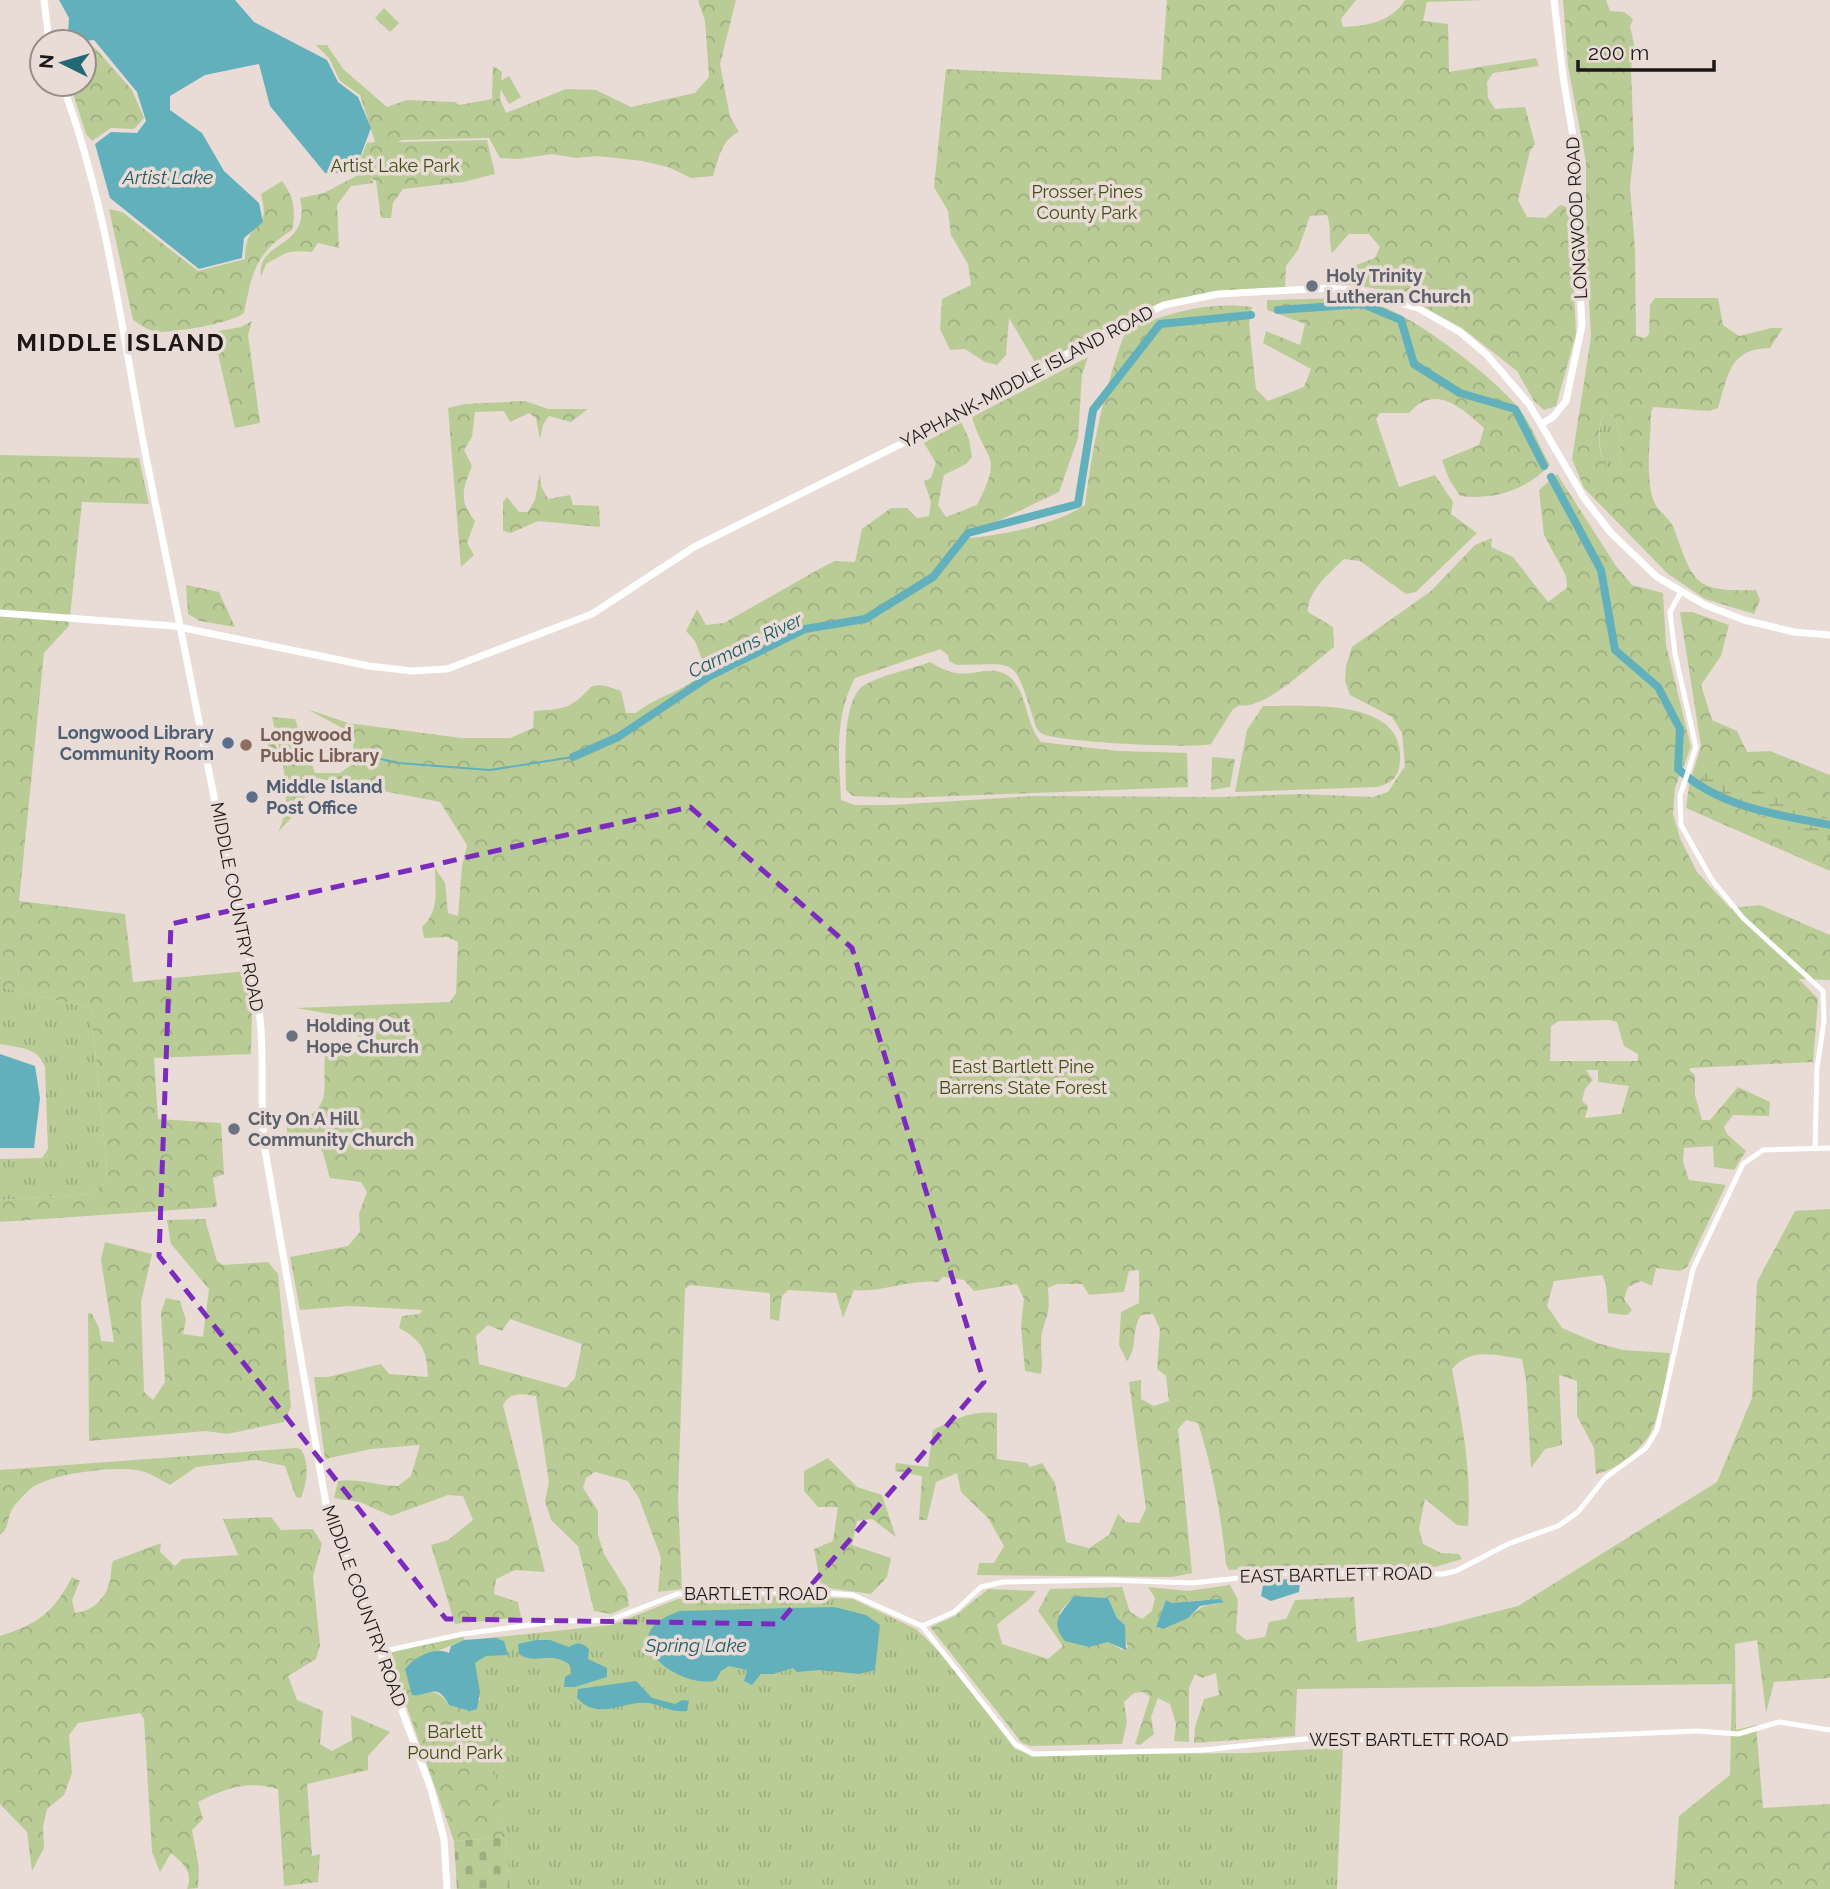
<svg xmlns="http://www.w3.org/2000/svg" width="1830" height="1889" viewBox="0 0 1830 1889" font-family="Raleway,sans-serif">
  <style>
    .grass { fill: url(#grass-tufts) }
    .forest { fill: url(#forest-crowns); fill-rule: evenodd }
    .wetland { fill: url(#wetland-marsh) }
    .cemetery { fill: url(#cemetery-stones) }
    .pitch { fill: #b9cc96 }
    .water { fill: #63b0bd }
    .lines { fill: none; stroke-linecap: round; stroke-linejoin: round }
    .stream { stroke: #63b0bd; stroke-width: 2 }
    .river { stroke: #63b0bd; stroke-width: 8 }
    .minor { stroke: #fff; stroke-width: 5 }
    .major { stroke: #fff; stroke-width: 7 }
    .marked { fill: none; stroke: #7b2cbf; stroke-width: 5; stroke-dasharray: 14 9; stroke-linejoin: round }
    .worship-dot { fill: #6b7280; stroke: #e9dbd6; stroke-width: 2.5 }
    .service-dot { fill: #5c6f8a; stroke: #e9dbd6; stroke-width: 2.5 }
    .education-dot { fill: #8d6e63; stroke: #e9dbd6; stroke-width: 2.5 }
    .labels { text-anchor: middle; stroke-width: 7; stroke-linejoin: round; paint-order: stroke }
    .park-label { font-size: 18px; fill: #3f4f12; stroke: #e9dbd6 }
    .street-label { font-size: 18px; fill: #1d1816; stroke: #e9dbd6 }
    .worship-label { font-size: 18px; font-weight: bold; fill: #5b616d; stroke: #e9dbd6; text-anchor: start }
    .service-label { font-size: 18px; font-weight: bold; fill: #4e5e75; stroke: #e9dbd6; text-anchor: end }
    .education-label { font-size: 18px; font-weight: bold; fill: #785e54; stroke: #e9dbd6; text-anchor: start }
    .water-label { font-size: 19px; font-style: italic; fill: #1c5d66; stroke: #e9dbd6 }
    .district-label { font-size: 24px; font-weight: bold; letter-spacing: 2px; fill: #1d1816; stroke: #e9dbd6 }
  </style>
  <defs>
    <pattern id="grass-tufts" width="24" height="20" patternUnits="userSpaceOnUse" patternTransform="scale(1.75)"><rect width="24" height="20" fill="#b9cc96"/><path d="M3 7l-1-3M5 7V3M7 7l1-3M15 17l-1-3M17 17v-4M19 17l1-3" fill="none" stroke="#9fae81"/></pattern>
    <pattern id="forest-crowns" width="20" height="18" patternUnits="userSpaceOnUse" patternTransform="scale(1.75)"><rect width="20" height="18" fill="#b9cc96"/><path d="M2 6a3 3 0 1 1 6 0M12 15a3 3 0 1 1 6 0" fill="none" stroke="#9fae81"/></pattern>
    <pattern id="wetland-marsh" width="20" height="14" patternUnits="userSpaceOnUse" patternTransform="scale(1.75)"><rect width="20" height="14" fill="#b9cc96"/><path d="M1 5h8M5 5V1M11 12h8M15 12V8" fill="none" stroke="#9fae81"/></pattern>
    <pattern id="cemetery-stones" width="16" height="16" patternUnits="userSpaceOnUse" patternTransform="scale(1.75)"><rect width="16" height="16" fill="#b9cc96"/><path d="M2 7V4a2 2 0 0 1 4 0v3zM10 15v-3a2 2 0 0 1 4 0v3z" fill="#9fae81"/></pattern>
  </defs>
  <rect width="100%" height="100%" fill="#e9dbd6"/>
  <g class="grass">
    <path d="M1605,413L1613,415C1622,432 1622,452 1617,470L1611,471C1598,462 1596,425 1605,413Z"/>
    <path d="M0,987L91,1008L108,1180L91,1194L0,1200V1159L42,1158L48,1149L45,1067C38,1047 19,1048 0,1044Z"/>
    <path d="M796,1596L853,1599L916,1629L946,1658L1015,1749L1033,1755L1249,1753L1343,1747L1337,1889H510L506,1837L469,1640L611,1625L678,1599Z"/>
  </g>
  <g class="forest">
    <path d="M698,0H736L720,64L730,117L739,132C721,140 719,158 713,176L691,178L668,167L642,161L597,156L576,158L552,154L518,159L500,158L489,138L402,140L398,142L487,140L495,174L463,182L403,189L393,203L391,218H381L376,181L370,178L374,183L351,186L337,205L339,248L318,243L312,252C287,250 288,252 266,264L261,277C255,240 312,250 300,198L324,193L358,175L363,176L355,172L367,143L375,142L360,95L340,81L329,58L316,45H327L343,69L387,107L407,100L455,102L459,105L492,99L493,66L502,72L500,99L506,113L566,89L596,90L631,107L695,93L709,77L705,21Z"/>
    <path d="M1167,0H1356L1341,19L1343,27C1366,26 1392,22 1405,0H1487L1427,2L1423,21L1448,24L1449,72L1536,58L1539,66L1493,73L1487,82L1488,98L1495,109L1525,107L1535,144L1530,151L1518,200L1527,217L1546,218L1560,205L1570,208L1576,334L1556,406L1544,410L1534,401L1517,371L1462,328L1393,291L1337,283L1354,266L1375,258L1380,247L1369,234H1349L1332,253C1328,239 1332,228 1327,215L1310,216L1298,250L1286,266L1285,288L1192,297L1157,308L1039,369L1009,318L1006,355L997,365L985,362L965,349L950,350L940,329L942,299L971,285L968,264L951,235L948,211L934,187L946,69L1161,80Z"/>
    <path d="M1563,0H1606L1610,11L1624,12L1633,19L1630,26L1634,44L1631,70L1634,150L1630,186L1635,249L1636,336L1645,338L1649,334L1650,305L1655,298H1718L1723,325L1739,336L1771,328H1783L1770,348C1728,349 1729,375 1718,408L1709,411L1653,407L1651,413C1651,440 1645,474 1653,499C1657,512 1670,517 1674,529C1694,583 1693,592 1756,590L1760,600L1754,614L1705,599L1668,574L1584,488L1572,459L1591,337L1586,245V162L1568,66ZM1605,413L1613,415C1622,432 1622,452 1617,469L1611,471C1598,462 1595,426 1605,413Z"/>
    <path d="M384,8L399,23L390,32L375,18Z"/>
    <path d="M87,44L96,49L132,90L144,118L134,129L111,128L92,141L86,134L70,84H84Z"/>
    <path d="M282,181C294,196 296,212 292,230C255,253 252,273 244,313C230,324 176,332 157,332C149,331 139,324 133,320L109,209L122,212L198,271L245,259C245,254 245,247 247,242C255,218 270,230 261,194Z"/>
    <path d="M1267,300C1302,300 1346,295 1380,306C1417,318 1489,374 1515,404C1530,420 1539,446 1550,465C1524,491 1496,500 1460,496L1449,479L1442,460L1479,445L1484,428C1462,408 1435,383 1409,413H1380L1376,419L1399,487L1435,475L1453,502L1451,514L1477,533L1416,592L1406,594L1360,561L1344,559C1330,573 1307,591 1308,612L1333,627L1334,647C1314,662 1264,711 1240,705L1233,709L1211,744C1196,749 1051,742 1041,733C1035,729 1034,720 1032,714C1013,655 1016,665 957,665L949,661L948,655L940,649L855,678C834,717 839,757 841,800L855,805H890L1033,796L1219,797L1299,794L1373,797L1388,792L1405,766L1402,733L1392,717L1350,695L1345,681L1346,666L1352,647L1431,591L1475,545L1492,538L1491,547L1513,557L1548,602L1567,588L1566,576L1544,535L1539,490L1557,474L1616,566L1632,585L1663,593L1666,645L1691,747L1675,788L1673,814L1680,838L1697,872L1730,908L1760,905L1830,935V980L1799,979L1818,999L1813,1062L1691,1068L1689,1070L1695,1075V1095L1702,1120H1710L1738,1087L1770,1102L1769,1116L1733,1115L1724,1127L1727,1134L1746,1151L1734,1170L1714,1167L1713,1146L1684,1148L1683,1162L1689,1180L1726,1185L1687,1267L1680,1271L1656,1268L1652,1286L1641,1281L1628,1287L1624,1299L1632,1310L1627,1315L1608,1313L1606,1284L1602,1275L1554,1281L1547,1306L1562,1328L1597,1343L1623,1350L1670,1353C1666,1377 1662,1409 1651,1432C1642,1450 1615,1471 1596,1474L1594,1448L1577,1416V1381L1559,1375L1562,1445L1545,1449L1531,1468L1526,1380L1522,1359C1495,1355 1471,1347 1452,1369C1462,1422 1472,1471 1468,1526L1457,1525L1425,1499L1419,1529L1423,1544L1441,1553L1459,1554L1462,1559L1428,1569L1278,1567L1229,1570L1226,1564C1221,1515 1213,1470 1198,1423L1186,1420L1178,1429L1192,1573L1172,1577L977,1575L979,1563H994L1004,1546L988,1518L961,1492L957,1473L936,1482L927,1520H919L922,1476L895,1471L896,1463L928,1467L933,1430C954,1419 973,1410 997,1413V1459L1027,1463L1030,1467L1042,1463L1055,1483L1066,1542L1089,1548L1109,1535L1118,1514L1126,1522L1139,1523L1146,1509L1129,1382L1141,1380V1399L1154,1406L1169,1401L1166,1376L1157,1369L1160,1329L1153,1314L1141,1315C1131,1330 1138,1347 1127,1361L1119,1345L1121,1312L1139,1303V1270L1129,1271L1124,1292L1089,1295L1082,1284H1057L1048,1288C1050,1313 1048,1311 1042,1333C1039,1346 1044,1360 1041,1374L1025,1371L1021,1325L1024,1299L1017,1284L974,1291L964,1280L943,1277L938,1282C909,1279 882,1293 854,1290L843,1318L836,1293L788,1290L782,1296L779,1321L770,1319V1293L690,1285L685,1289L678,1497L682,1589L658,1592L661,1558L639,1498L628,1481L595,1472L586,1478L583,1488L598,1511V1535L604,1554L627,1591L629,1606L611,1614L594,1611L578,1546L551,1520L545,1501L549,1482L536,1396C522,1394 511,1391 503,1405L545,1572L515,1570L496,1579L494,1594L518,1602L521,1617L455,1624L431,1545L448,1540L473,1520L463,1496L448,1495L391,1516L360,1502L334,1498L338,1481C359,1478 377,1486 398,1486L411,1476L420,1445L371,1449L325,1459L314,1377H328L381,1364L389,1374L428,1377C427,1351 422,1340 399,1328L402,1316L420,1314L422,1310L350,1306L300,1310L290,1257L348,1246L360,1232L359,1214L367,1192L361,1182L330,1178L323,1153L314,1139L287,1138V1127C340,1105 319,1092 326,1048L348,1054L368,1049L343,1016L296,1008L450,1002L456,993L458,942L447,937L424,938L422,927C440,910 435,891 435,868L445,883L448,913L458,916L462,866L467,845L440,802L317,778L293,816L278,832C296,798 279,752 272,717L295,719L315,773H340L354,763L353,739L346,730L307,709L348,723L461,738H510L533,728L534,711C544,710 560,710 568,706C594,693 583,676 621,691L626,713H636C657,695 688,691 706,670L695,641L686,631L697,609L706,625L724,623L821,568L835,561L855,562L862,529L891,508H907L917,518L929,516L931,502L924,481L931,478L936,463L924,443L961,422L969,439L972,457L966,464L944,475L938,505L946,517L977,505C1004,452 986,464 972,417L1088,357L1082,375L1078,438L1059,492L960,539C995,537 1056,525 1085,505C1093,444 1104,388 1126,330C1169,313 1206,301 1252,307L1249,324L1256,389L1268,401L1304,387L1311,369L1263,343L1266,331L1300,345L1305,324L1267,310ZM1610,1020L1617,1022L1624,1046L1638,1054V1061H1550L1551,1026L1559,1021ZM1586,1070H1598V1082L1629,1086L1621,1114L1585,1118L1588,1106L1582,1101L1585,1089L1593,1080ZM510,1319L582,1344L575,1378L566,1388L479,1364L476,1336L488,1325L502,1331Z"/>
    <path d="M252,321L248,335L260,423L235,428L213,332L241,327Z"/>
    <path d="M525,401L548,409H588L571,422L549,416L543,425L540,439L536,418L529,413L510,422L504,411L475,412L472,437L464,450L472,466C463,488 458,501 475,521L467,543L474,555L461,567L448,408L465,404Z"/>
    <path d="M0,455L139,458L149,504L82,502L69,626L44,653L19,901L125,914L133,982L246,971L252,1015L251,1054L154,1058L158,1119L221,1123L224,1174L213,1178L217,1207L0,1222V1200L91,1194L108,1180L91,1008L0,987Z"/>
    <path d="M540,473L541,486L548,499L570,495L573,505L599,506L600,527L538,521L511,533L503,531V502L507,497L519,512H528L535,500Z"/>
    <path d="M186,585L219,592L235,627L200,621L188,614Z"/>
    <path d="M1680,612H1692L1729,625L1721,656L1701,685L1712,720L1737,731L1747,752L1770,751L1830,775V871L1686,808L1689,785L1701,746Z"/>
    <path d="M930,662C937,666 946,671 955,673C974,677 995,662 1012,679C1028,696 1025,723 1041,742L1118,751L1187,753L1188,787L903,798L853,796L846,790C846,765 841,702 863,686C878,676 912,669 930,662Z"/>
    <path d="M1263,706C1304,707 1406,696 1400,762C1398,778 1392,783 1377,787L1235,792L1247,730Z"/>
    <path d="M274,735L279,760L273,761L264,737Z"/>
    <path d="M1212,757L1235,759L1230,787L1211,790Z"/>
    <path d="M1830,1209V1678L1774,1682L1766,1713L1757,1640L1735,1644L1736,1730L1756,1725L1763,1808L1830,1804V1889H1674L1679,1816L1730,1775L1732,1684L1297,1689L1295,1736L1194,1743L1195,1727L1204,1699L1219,1695L1216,1673L1202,1678L1195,1674L1189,1688V1742L1174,1741L1176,1724L1170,1704L1158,1698L1151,1717L1154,1734L1140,1745L1135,1744L1150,1697L1143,1692L1134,1693L1124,1702L1127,1722L1122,1744L1030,1746L1022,1743L930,1627L955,1616L988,1589L1036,1591C1027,1605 1010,1612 997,1625L1002,1644L1048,1659L1063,1646L1038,1611L1050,1589L1122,1587L1130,1612L1142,1619L1152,1611L1155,1598L1148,1587L1188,1591L1230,1585L1238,1600L1236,1632L1246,1640L1265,1637L1269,1622L1286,1619L1295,1600L1354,1597L1357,1642L1436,1627L1518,1606L1717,1482L1752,1398L1757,1282L1795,1211ZM1074,1596L1108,1598L1117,1618L1125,1625L1124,1635L1128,1647L1122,1650L1108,1641L1083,1646L1079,1643L1059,1613ZM1203,1600L1217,1604C1198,1605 1200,1611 1186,1618C1178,1622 1169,1626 1160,1629L1156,1627C1164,1601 1180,1603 1203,1600Z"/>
    <path d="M205,1219L217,1261L223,1265L268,1262L278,1274L291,1407L284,1422L227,1434L206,1431L89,1441L88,1313L92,1314L99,1328L101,1341L114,1342L101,1260L105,1242L152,1254L141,1302L144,1392L153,1400L165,1382L161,1312L166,1298L180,1301L186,1320L183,1334L203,1337L209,1289L171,1244L167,1220Z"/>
    <path d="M296,1448L301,1449C310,1464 307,1482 301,1498L296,1497L285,1466L256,1460L196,1467L170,1485C159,1479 150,1472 136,1470C112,1466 46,1474 29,1490C23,1496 15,1504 11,1511C7,1520 8,1530 0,1535V1470Z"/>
    <path d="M828,1458L857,1487L882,1495L896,1537L872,1519L857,1521L852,1545L891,1558L887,1577L871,1594L821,1587L814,1549L833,1541L838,1507H818L804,1491V1471Z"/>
    <path d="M271,1517L281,1530L313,1529L322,1544L313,1576L320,1645L316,1659L288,1676L297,1700L323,1711L320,1744L332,1751L352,1740L351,1715L390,1732L368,1756V1770L307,1784L312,1856L320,1854L318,1882L284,1886L278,1789C248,1780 225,1788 198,1802L203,1819L192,1830L199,1868L198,1888L187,1889C194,1872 183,1863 171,1853L160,1872L152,1852L144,1719L140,1713L78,1723L69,1735L72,1773L64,1795L47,1809L43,1827L44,1848L32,1871L27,1832L0,1804V1636C38,1624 54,1612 72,1577L80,1581L72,1600L75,1613C91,1611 104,1601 109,1584C112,1577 110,1569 113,1561L161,1543L160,1552L175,1566L182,1559L238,1555L223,1519Z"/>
    <path d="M463,1634L464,1640L419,1659L406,1669L412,1694C430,1690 438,1689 449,1705L480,1700L479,1682L506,1837L454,1841L387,1651Z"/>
  </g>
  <path class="wetland" d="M1707,770L1830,819V841L1697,794Z"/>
  <path class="cemetery" d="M506,1837L510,1889H457L454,1841Z"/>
  <path class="pitch" d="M509,76L521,97L509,104L497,83Z"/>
  <g class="water">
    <path d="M59,0H235L254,22L327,60L338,82L358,97L371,128L354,173H325L270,106L259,64L205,75L170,96V110L202,133L224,171L259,203L263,222L244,238L242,258L199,269L110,198L95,144L111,132L137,133L146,121L137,92L94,40L70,42L68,34L69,18Z"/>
    <path d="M0,1054L35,1066L40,1098L34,1148H0Z"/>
    <path d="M1286,1579L1300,1583L1299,1592L1271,1601L1261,1596L1263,1585Z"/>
    <path d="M1074,1596L1108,1598L1117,1618L1125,1625L1126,1650L1108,1642L1089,1647L1065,1641C1049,1621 1061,1614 1074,1596Z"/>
    <path d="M1219,1599L1224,1602L1200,1606L1188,1618L1163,1629L1156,1627L1166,1600L1172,1603Z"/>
    <path d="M834,1607L866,1615L880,1625L875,1670L859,1674L819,1670L797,1672L793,1668L773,1674H761L752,1685L744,1681L747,1670L729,1666L721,1671L716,1680C692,1689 632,1657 652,1628C658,1619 670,1615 680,1611Z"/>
    <path d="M495,1638L504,1641L508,1655L486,1656L475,1663L480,1693L477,1709L470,1711L449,1705C436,1681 430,1697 412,1695L405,1669C416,1656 434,1647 449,1653L451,1646L464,1640Z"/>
    <path d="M536,1640H550L569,1647C576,1642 582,1642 589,1649L588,1659L607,1668V1677L575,1687H564L565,1677L572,1673L569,1664C546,1650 537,1666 519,1654L518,1644Z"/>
    <path d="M636,1681L652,1698L675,1704L682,1700L689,1701L687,1711C671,1713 662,1705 648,1703C624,1700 599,1722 577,1698L578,1689Z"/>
  </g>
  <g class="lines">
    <path class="stream" d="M363,755L398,763L490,770L573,757"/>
    <g class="river">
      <path d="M1278,310L1363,304L1401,320L1414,364L1460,393L1515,409L1544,466"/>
      <path d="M1551,477L1601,570L1615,650L1658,687L1680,729L1678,769C1721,808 1775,814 1830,825"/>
      <path d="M573,757L618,737L710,676L805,629L865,619L933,577L968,533L1078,504L1093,410L1160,324L1251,315"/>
    </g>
    <g class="minor">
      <path d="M1681,592L1670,612L1675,654L1696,747L1680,796L1681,825L1712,880L1743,918L1823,991L1824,1021L1817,1068L1815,1149"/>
      <path d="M922,1626L954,1612L981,1587L1003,1582L1108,1580L1192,1583L1285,1573L1443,1574L1456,1571L1508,1544L1558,1526L1578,1512L1605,1478L1646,1448L1657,1430L1693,1269L1743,1164L1763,1150L1830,1148"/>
      <path d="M380,1652L463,1634L560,1621L610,1620L677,1594L797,1591L853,1595L922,1626L1015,1744L1033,1754L1204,1750L1314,1738L1445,1742L1697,1731L1738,1734L1779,1722L1830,1730"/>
    </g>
    <g class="major">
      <path d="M44,0L49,42"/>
      <path d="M62,84C108,206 122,335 147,462C172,587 198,712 222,837C234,898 253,957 260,1019C265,1062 259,1106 265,1150L326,1504L431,1789L444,1839L447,1889"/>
      <path d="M1541,424L1553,417L1566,401L1582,325L1576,221V155L1563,76L1554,0"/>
      <path d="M0,613L174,626L369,666L412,671L447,669L592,614L694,547L941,424L1097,337L1164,305L1218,294L1330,288L1357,291L1418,308L1460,332L1487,355L1529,404L1584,498L1611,533L1657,577L1705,605L1744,620L1794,632L1830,635"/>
    </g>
  </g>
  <path class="marked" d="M690,807L852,948L984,1382L778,1624L446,1619L159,1256L171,924Z"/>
  <g class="worship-dot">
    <circle cx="1312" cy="286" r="7"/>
    <circle cx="292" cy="1036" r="7"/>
    <circle cx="234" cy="1129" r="7"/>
  </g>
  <g class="service-dot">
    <circle cx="228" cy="743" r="7"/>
    <circle cx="252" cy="797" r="7"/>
  </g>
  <circle class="education-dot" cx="246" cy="745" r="7"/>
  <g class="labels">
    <g class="park-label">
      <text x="395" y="172">Artist Lake Park</text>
      <text x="1087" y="198">Prosser Pines<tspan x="1087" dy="21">County Park</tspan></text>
      <text x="1023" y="1073">East Bartlett Pine<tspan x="1023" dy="21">Barrens State Forest</tspan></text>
      <text x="455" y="1738">Barlett<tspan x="455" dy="21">Pound Park</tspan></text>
    </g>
    <g class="street-label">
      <text transform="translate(1577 218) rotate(-93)" y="6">LONGWOOD ROAD</text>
      <text transform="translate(1027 377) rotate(-28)" y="6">YAPHANK-MIDDLE ISLAND ROAD</text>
      <text transform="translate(237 907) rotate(79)" y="6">MIDDLE COUNTRY ROAD</text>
      <text transform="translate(1336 1575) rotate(-1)" y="6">EAST BARTLETT ROAD</text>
      <text x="756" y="1600">BARTLETT ROAD</text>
      <text transform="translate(364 1606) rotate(70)" y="6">MIDDLE COUNTRY ROAD</text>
      <text x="1409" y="1746">WEST BARTLETT ROAD</text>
    </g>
    <g class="worship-label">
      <text x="1326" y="282">Holy Trinity<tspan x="1326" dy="21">Lutheran Church</tspan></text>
      <text x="306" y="1032">Holding Out<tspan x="306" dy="21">Hope Church</tspan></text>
      <text x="248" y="1125">City On A Hill<tspan x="248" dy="21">Community Church</tspan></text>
    </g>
    <g class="service-label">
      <text x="214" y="739">Longwood Library<tspan x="214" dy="21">Community Room</tspan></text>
      <text x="266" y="793" text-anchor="start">Middle Island<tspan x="266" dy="21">Post Office</tspan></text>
    </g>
    <g class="education-label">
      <text x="260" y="741">Longwood<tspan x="260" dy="21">Public Library</tspan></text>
    </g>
    <g class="water-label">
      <text x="168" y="184">Artist Lake</text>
      <text transform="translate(745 645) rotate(-26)" y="7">Carmans River</text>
      <text x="696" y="1652">Spring Lake</text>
    </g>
    <g class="district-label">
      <text x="121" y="351">MIDDLE ISLAND</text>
    </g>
  </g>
  <g transform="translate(63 63) rotate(275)"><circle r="33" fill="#e9dbd6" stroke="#978d89" stroke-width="2"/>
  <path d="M0-5L12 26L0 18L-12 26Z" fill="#216976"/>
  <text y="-10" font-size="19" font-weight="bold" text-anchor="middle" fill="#1d1816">N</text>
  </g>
  <path d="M1578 60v10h136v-10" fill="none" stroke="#1d1816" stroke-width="3.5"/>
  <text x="1588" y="60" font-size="21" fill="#1d1816" stroke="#e9dbd6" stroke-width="5" paint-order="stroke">200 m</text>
</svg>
